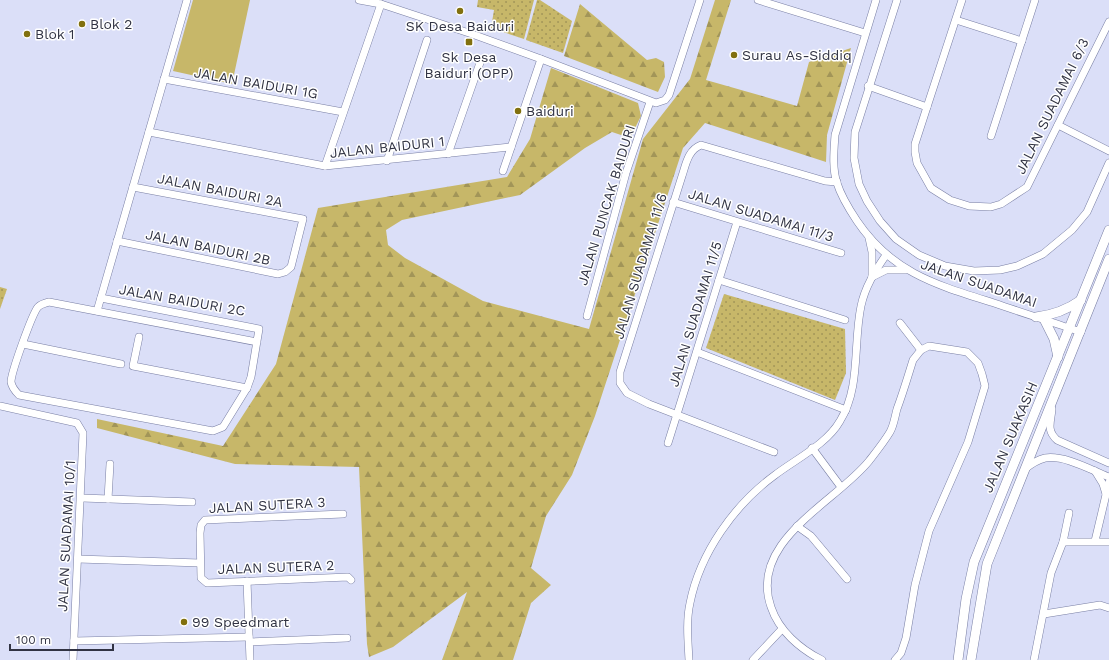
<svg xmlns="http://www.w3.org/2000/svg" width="1109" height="660" viewBox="0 0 1109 660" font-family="'Work Sans',sans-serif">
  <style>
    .forest { fill: url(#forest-firs) }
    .park { fill: url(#park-dots) }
    .pitch { fill: #c7b769 }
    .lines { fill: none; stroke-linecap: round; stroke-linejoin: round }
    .minor-casing { stroke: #797fa4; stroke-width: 8 }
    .major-casing { stroke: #797fa4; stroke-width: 10 }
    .minor { stroke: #fff; stroke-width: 7 }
    .major { stroke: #fff; stroke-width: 9 }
    .poi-dot { fill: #81700e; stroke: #fff; stroke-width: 1.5 }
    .labels { text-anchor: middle; stroke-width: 3; stroke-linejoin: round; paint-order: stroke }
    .poi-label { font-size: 14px; fill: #313343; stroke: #fff; text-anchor: start }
    .street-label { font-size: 14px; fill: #313343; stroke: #fff }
  </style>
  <defs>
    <pattern id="forest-firs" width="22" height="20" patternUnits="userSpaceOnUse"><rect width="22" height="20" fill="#c7b769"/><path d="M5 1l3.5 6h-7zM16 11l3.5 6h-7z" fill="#a29558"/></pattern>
    <pattern id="park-dots" width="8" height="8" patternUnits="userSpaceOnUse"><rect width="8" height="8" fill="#c7b769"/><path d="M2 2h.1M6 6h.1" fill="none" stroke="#a29558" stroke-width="1.8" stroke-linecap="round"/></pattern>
  </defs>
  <rect width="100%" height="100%" fill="#dbdff8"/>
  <g class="forest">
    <path d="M715,0H731L706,80L797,106L809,62L851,48L827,135L826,162L705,123L683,148L595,416L572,475L546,516L531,568L551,585L531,603L513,660H442L467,592L393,647L369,657L367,644L359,467L235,464L97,428V419L223,446L276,364L318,208L507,177L530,139L551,68L638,103L641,116L630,138L612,132L585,148L520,195L402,220L386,230L388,245L405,258L483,301L589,329L643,139L690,79Z"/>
    <path d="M580,4L647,60L656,58L664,62L665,77L658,92L564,56Z"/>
  </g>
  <g class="park">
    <path d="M478,0H534L524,39L491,28L494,10L477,7Z"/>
    <path d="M537,0H540L572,21L563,53L526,40Z"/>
    <path d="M0,287L7,289L0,309Z"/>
    <path d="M724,294L845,329L846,373L835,400L706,348Z"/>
  </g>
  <path class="pitch" d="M193,0H250L232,84L173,71Z"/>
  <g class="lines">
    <g class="minor-casing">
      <g id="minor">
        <path d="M359,0L381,4L472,34L541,59L656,103L665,100L669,95L700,0"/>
        <path d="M758,0L865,33"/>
        <path d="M876,0L835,135C834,150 832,168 837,183C841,196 849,209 857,221C892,273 937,285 994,303C1023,313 1052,322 1081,332"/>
        <path d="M897,0L855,132L854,158L859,184L867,201L880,221L896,239L919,255L945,266L974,271L1000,270L1017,266L1043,254L1072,230L1087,212L1109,163"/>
        <path d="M962,0L927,107L915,144V152L917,163L931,188L950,200L969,206L991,207L1001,204L1027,187L1109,22"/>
        <path d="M956,20L1022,41"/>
        <path d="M164,79L343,112"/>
        <path d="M868,86L927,107"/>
        <path d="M1058,125L1109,151"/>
        <path d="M149,132L325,166L511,147"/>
        <path d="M991,136L1035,0"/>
        <path d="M448,154L481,60"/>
        <path d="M387,161L427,40"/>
        <path d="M325,166L381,4"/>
        <path d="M503,171L541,59"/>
        <path d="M673,202L841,253"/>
        <path d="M869,238L872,252V275"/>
        <path d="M117,241L278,274L285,272L291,267L303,219L133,187"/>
        <path d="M872,277L886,270H906"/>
        <path d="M719,280L845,320"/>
        <path d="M101,298L259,329L251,377L247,388L223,427L213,431L19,395C16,392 12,388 11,382C11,373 32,314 38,307C41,304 45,303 49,302L257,342"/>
        <path d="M97,311L187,0"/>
        <path d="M587,316L626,173L650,102"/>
        <path d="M900,323L921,350"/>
        <path d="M139,337L133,366L247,388"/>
        <path d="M23,344L121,364"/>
        <path d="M697,352L846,410"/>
        <path d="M0,406L77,423L83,433L73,660"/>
        <path d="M1052,409C1051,422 1046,430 1057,440L1109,463"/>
        <path d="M668,443L737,222"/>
        <path d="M812,448L841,487"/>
        <path d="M774,452L649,404L627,393L620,383V372L682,176C686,164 688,150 701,145L825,181L837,182"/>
        <path d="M1025,469C1031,464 1037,460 1045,458C1065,455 1091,470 1109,477"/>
        <path d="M1095,471L1103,484L1106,494"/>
        <path d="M82,498L192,502"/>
        <path d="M108,499L110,464"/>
        <path d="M343,514L205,520L201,525L200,533L201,578L207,583L348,577L351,580"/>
        <path d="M797,526L811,536L847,579"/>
        <path d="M1095,541L1109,482"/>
        <path d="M1063,542H1109"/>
        <path d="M78,559L200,563"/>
        <path d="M247,581L250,660"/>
        <path d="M1044,614L1100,605L1109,608"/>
        <path d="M74,641L249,637"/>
        <path d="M250,642L347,638"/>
        <path d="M689,660C688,641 686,621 690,603C700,553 734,505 775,475C796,459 827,444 840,421C861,387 853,344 861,306C865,287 875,271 886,255"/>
        <path d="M753,660L782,629"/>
        <path d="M822,660C800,649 779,631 771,607C748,541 835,503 869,461C876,452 884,442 890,432C894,425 895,416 897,409C903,393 908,376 913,360L921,350L929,346L967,352L978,363L982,374L985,386L968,442L929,531L915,585L906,638L901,653L895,660"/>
        <path d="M1034,660L1051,573L1063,542L1069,513"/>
      </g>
    </g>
    <g class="major-casing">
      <g id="major">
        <path d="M1036,317C1053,315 1067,310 1081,300"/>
        <path d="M1044,319L1054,339L1058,357"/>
        <path d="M958,660L966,599L974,562L1109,230"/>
        <path d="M971,660L987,564L1109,259"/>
      </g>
    </g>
    <use href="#minor" class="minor"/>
    <use href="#major" class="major"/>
  </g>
  <g class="poi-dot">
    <circle cx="460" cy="11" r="4"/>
    <circle cx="82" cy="24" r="4"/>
    <circle cx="27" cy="34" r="4"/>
    <rect x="465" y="38" width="8" height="8" rx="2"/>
    <circle cx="734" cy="55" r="4"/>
    <circle cx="518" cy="111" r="4"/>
    <circle cx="184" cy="622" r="4"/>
  </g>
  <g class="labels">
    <g class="poi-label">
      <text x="90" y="29">Blok 2</text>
      <text x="460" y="31" text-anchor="middle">SK Desa Baiduri</text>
      <text x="35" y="39">Blok 1</text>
      <text x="742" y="60">Surau As-Siddiq</text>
      <text x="469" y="62" text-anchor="middle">Sk Desa<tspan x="469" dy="16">Baiduri (OPP)</tspan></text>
      <text x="526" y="116">Baiduri</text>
      <text x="192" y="627">99 Speedmart</text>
    </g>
    <g class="street-label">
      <text transform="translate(256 83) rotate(10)" y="5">JALAN BAIDURI 1G</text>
      <text transform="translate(1052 106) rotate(-64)" y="5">JALAN SUADAMAI 6/3</text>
      <text transform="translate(387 147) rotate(-6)" y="5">JALAN BAIDURI 1</text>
      <text transform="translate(220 190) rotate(11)" y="5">JALAN BAIDURI 2A</text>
      <text transform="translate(606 205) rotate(-73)" y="5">JALAN PUNCAK BAIDURI</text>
      <text transform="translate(761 215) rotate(17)" y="5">JALAN SUADAMAI 11/3</text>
      <text transform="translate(208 247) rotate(12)" y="5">JALAN BAIDURI 2B</text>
      <text transform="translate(640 266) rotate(-73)" y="5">JALAN SUADAMAI 11/6</text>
      <text transform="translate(979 283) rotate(19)" y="5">JALAN SUADAMAI</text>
      <text transform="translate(182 300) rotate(10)" y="5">JALAN BAIDURI 2C</text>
      <text transform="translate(695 314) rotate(-73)" y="5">JALAN SUADAMAI 11/5</text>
      <text transform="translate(1010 437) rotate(-67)" y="5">JALAN SUAKASIH</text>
      <text transform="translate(267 505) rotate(-3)" y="5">JALAN SUTERA 3</text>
      <text transform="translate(66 536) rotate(-87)" y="5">JALAN SUADAMAI 10/1</text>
      <text transform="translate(276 567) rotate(-2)" y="5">JALAN SUTERA 2</text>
    </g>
  </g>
  <path d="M10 644v6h103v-6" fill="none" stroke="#313343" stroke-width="2"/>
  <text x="16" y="644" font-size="12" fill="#313343" stroke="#ffffff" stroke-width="3" paint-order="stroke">100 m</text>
</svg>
